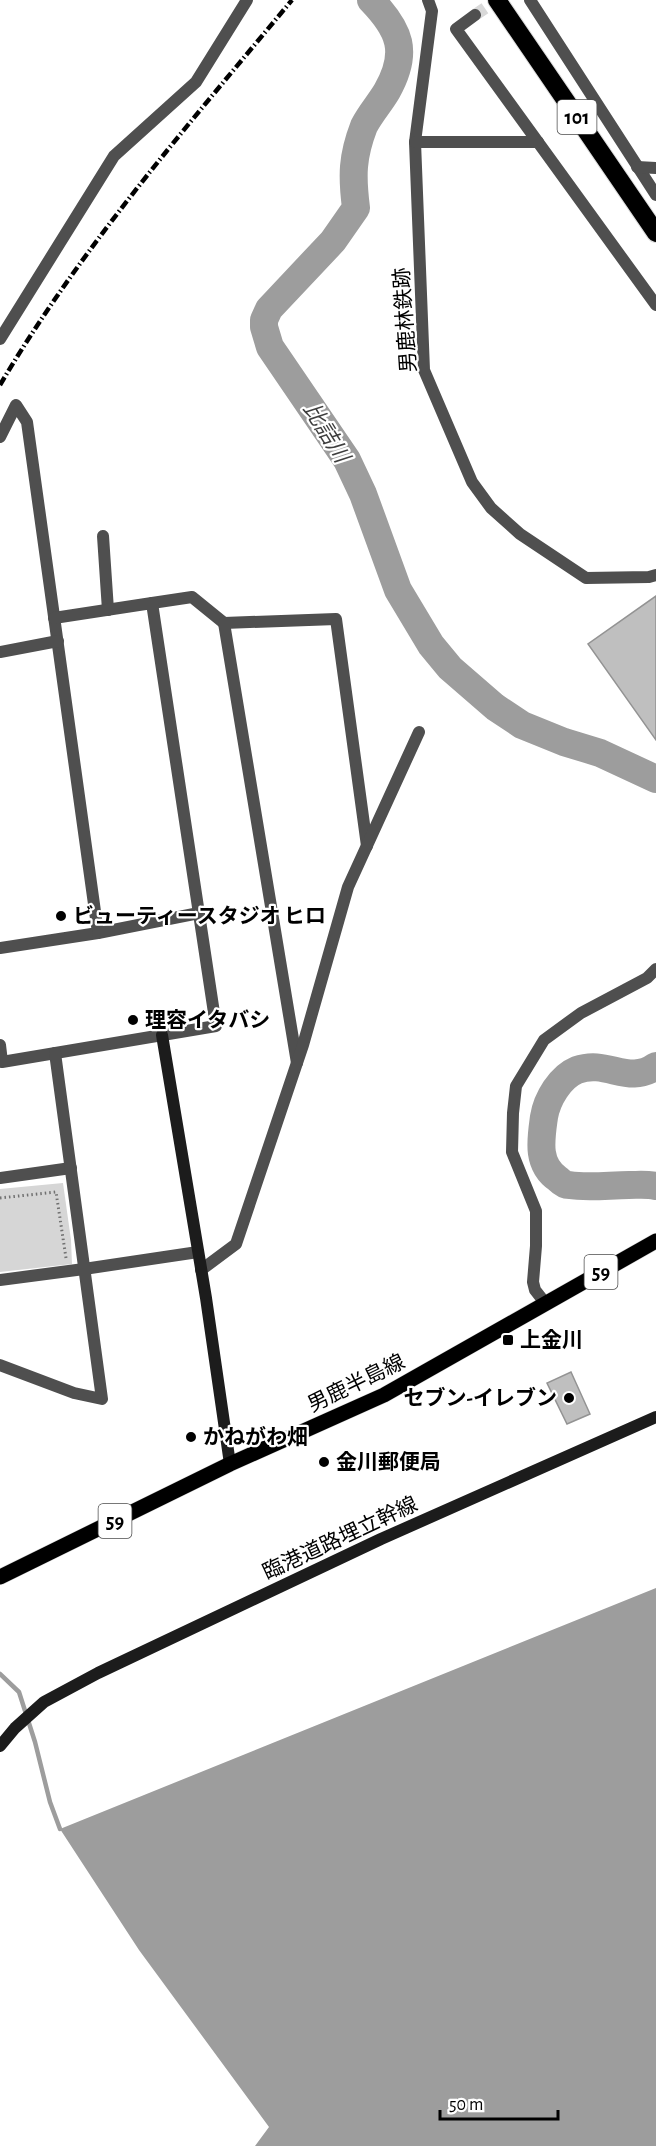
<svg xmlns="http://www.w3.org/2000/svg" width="656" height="2146" viewBox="0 0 656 2146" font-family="'Alegreya Sans','Noto Sans JP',sans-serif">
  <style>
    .green { fill: #d6d6d6 }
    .water { fill: #9d9d9d }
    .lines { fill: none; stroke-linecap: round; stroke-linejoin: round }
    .stream { stroke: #9d9d9d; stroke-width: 4.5 }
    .river { stroke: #9d9d9d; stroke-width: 28 }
    .building { fill: #bfbfbf; stroke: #939393; stroke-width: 1.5 }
    .street-tunnel { stroke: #d9d9d9; stroke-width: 12; stroke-dasharray: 12 6; stroke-linecap: butt }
    .primary-casing { stroke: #dbdbdb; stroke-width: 16 }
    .highway-casing { stroke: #dbdbdb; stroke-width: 20 }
    .path { stroke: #717171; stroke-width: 3; stroke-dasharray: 1.5 3; stroke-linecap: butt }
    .street { stroke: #4f4f4f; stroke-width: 12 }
    .secondary { stroke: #1c1c1c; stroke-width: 12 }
    .primary { stroke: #000; stroke-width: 15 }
    .highway { stroke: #000; stroke-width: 18 }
    .rail { stroke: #000; stroke-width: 4.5; stroke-dasharray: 9 3 1.5 3; stroke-linecap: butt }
    .poi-dot { fill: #000; stroke: #fff; stroke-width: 2 }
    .labels { text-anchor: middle; stroke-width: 4.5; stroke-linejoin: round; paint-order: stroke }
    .shield { fill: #fff; stroke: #4c4c4c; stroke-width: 1.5 }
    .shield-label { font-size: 20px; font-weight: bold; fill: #000 }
    .street-label { font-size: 21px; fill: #000; stroke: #fff }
    .poi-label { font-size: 21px; font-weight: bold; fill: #000; stroke: #fff; text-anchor: start }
    .water-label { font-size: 22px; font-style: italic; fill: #3e3e3e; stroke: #fff }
  </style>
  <rect width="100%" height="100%" fill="#fff"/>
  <path class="green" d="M63,1183L71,1240L72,1264L0,1272V1189Z"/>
  <path class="water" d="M656,1588V2146H255L269,2127L139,1950L60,1829Z"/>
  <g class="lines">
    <path class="stream" d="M0,1674L19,1692L35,1742L50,1802L60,1829"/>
    <g class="river">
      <path d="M371,0C400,30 409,52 387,91C380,103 370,114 364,126C352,157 352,176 356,208L333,241L269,309L264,320V327L270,347L347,460L363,494L398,590L431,645L450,668L495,707L522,725L564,742L600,753L656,779"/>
      <path d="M656,1066C628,1086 608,1059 577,1070C560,1077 547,1099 544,1117C541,1139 536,1164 558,1179C561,1182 565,1185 569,1185C588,1188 610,1185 629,1185C638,1185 647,1184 656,1186"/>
    </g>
  </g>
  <g class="building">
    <path d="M656,596V740L588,644Z"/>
    <path d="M571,1372L590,1414L567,1424L547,1383Z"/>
  </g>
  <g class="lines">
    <path class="street-tunnel" d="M475,15L497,0"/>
    <g class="primary-casing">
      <path id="primary" d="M0,1577L230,1464L384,1395L656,1241"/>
    </g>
    <g class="highway-casing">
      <path id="highway" d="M497,0L656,233"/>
    </g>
    <path class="path" d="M0,1198L56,1192L66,1258"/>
    <g class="street">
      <path d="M428,0L432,11L415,142L424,370L472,482L491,508L520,534L586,578L649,577L656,575"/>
      <path d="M530,0L656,195"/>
      <path d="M475,15L456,29L656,305"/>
      <path d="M415,142H538"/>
      <path d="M637,167L656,168"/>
      <path d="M0,339L114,156L196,82L247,0"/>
      <path d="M0,437L16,405L27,422L98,933L0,948"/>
      <path d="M103,536L108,610"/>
      <path d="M152,603L192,597L224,623"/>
      <path d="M0,652L58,641"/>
      <path d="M98,933L199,913"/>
      <path d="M0,1045L2,1062L216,1026L152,603L54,618"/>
      <path d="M297,1063L224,623L336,619L367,846"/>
      <path d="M0,1178L71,1168"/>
      <path d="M201,1270L236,1244L303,1045L348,887L419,732"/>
      <path d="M0,1280L84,1269L198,1252"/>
      <path d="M546,1304L535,1290L533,1282L536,1246V1211L512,1152L513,1113L516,1086L544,1040L581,1013L647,978L656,969"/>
      <path d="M0,1365L74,1393L102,1399L55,1053"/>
    </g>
    <g class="secondary">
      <path d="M162,1035L206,1298L230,1464"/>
      <path d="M0,1746L15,1728L44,1702L98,1673L381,1539L656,1417"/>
    </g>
    <use href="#primary" class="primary"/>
    <use href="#highway" class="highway"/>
    <path class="rail" d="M0,385C82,246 189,124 292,0"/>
  </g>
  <g class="poi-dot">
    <circle cx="61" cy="916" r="6"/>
    <circle cx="133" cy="1020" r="6"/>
    <rect x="502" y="1334" width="12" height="12" rx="3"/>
    <circle cx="569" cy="1398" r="6"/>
    <circle cx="191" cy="1437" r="6"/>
    <circle cx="324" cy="1462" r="6"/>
  </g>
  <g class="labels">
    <g class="shield">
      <rect x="557.5" y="100" width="39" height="34" rx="4.5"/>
      <rect x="584.5" y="1255" width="33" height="34" rx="4.5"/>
      <rect x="98.5" y="1504" width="33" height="34" rx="4.5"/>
    </g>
    <g class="shield-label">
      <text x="577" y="124">101</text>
      <text x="601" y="1279">59</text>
      <text x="115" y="1528">59</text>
    </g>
    <g class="street-label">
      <text transform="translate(405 320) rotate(-94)" y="7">男鹿林鉄跡</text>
      <text transform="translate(356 1383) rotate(-26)" y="7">男鹿半島線</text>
      <text transform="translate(340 1538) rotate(-25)" y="7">臨港道路埋立幹線</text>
    </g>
    <g class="poi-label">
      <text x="73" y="923">ビューティースタジオ ヒロ</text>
      <text x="145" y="1027">理容イタバシ</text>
      <text x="520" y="1347">上金川</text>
      <text x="557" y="1405" text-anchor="end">セブン-イレブン</text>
      <text x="203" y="1444">かねがわ畑</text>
      <text x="336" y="1469">金川郵便局</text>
    </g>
    <g class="water-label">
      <text transform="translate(327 432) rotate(58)" y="8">比詰川</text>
    </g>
  </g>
  <path d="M440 2110v9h118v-9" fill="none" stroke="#000000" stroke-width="3"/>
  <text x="449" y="2110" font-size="18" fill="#000000" stroke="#ffffff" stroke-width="4.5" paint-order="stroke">50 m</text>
</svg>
